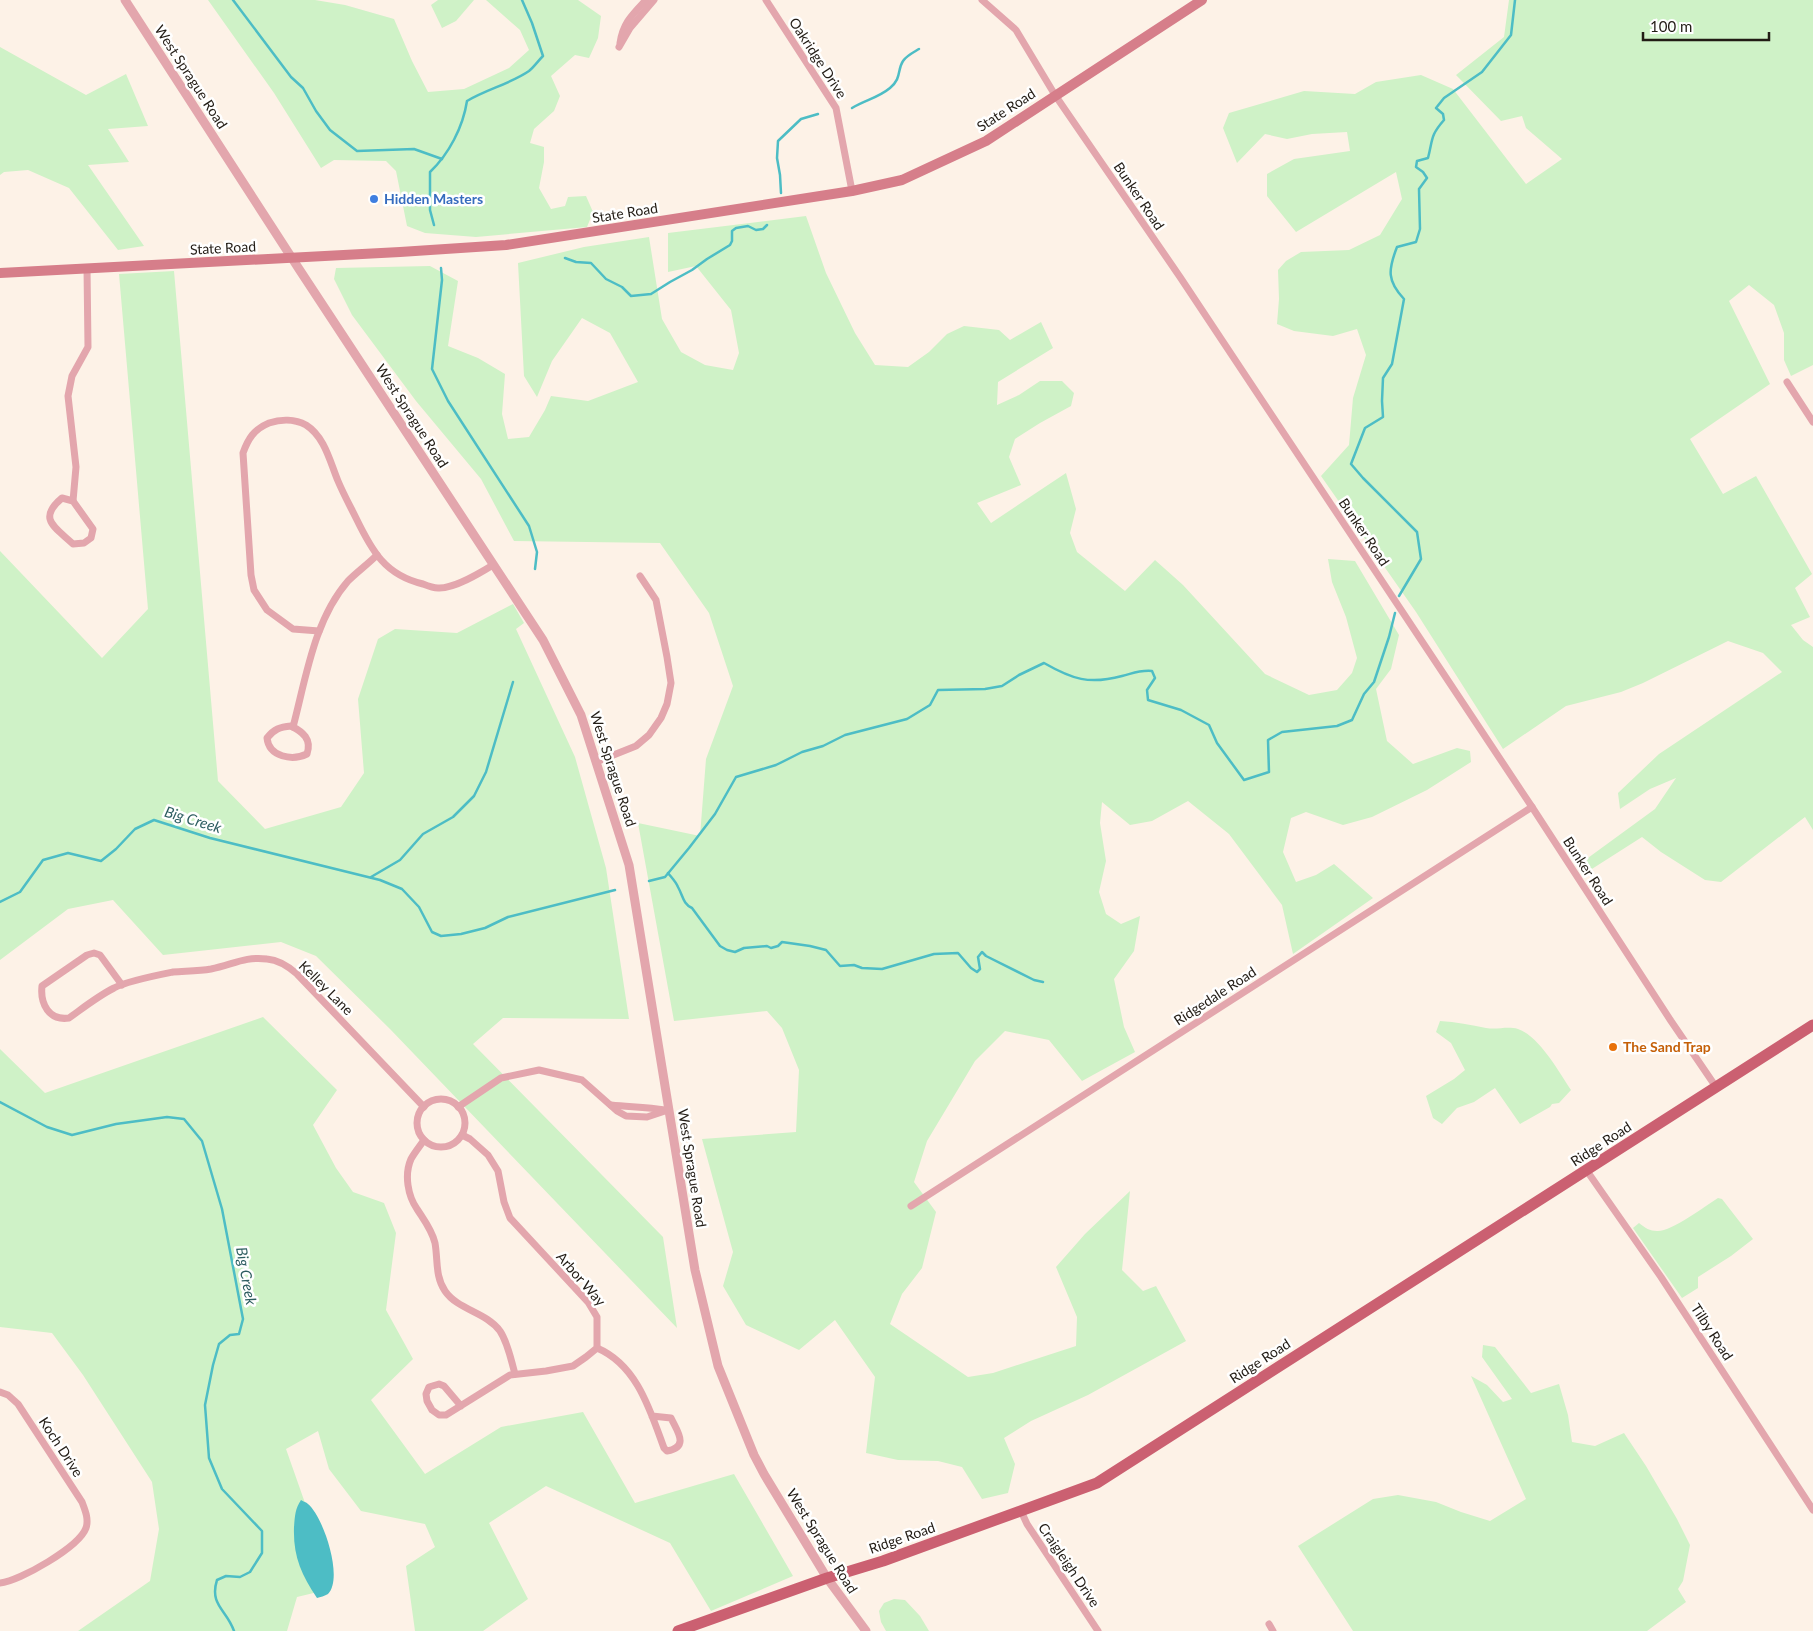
<svg xmlns="http://www.w3.org/2000/svg" width="1813" height="1631" viewBox="0 0 1813 1631" font-family="Lato,sans-serif">
  <style>
    .green { fill: #cff2c7 }
    .water { fill: #4dbdc5 }
    .lines { fill: none; stroke-linecap: round; stroke-linejoin: round }
    .stream { stroke: #4dbdc5; stroke-width: 2.5 }
    .minor { stroke: #e3a6ad; stroke-width: 7 }
    .tertiary { stroke: #e3a6ad; stroke-width: 9 }
    .secondary { stroke: #d67e8a; stroke-width: 10 }
    .primary { stroke: #cb6071; stroke-width: 11 }
    .shop-dot { fill: #3f7fe0; stroke: #fff; stroke-width: 2 }
    .food-dot { fill: #e8710a; stroke: #fff; stroke-width: 2 }
    .labels { text-anchor: middle; stroke-width: 5; stroke-linejoin: round; paint-order: stroke }
    .street-label { font-size: 14px; fill: #221c15; stroke: #fff }
    .shop-label { font-size: 14px; font-weight: bold; fill: #366cbe; stroke: #fff; text-anchor: start }
    .food-label { font-size: 14px; font-weight: bold; fill: #c56008; stroke: #fff; text-anchor: start }
    .water-label { font-size: 15px; font-style: italic; fill: #2d5d60; stroke: #fff }
  </style>
  <rect width="100%" height="100%" fill="#fdf2e7"/>
  <g class="green">
    <path d="M208,0H315L345,5L394,19L412,61L428,92L464,89L509,68L529,50L520,30L486,0H578L601,16L598,38L589,58L575,55L551,76L560,96L554,111L534,129L530,143L544,147V162L539,188L551,209L565,206L568,197L586,196L593,212L587,227L476,237L425,233L407,226L396,171L386,161L334,160L321,168L274,93Z"/>
    <path d="M438,0H474L456,21L442,28L431,5Z"/>
    <path d="M1509,0H1813V365L1791,376L1784,360V333L1774,305L1749,285L1729,301L1770,384L1690,439L1723,494L1756,476L1812,574L1795,588L1810,617L1791,625L1803,640L1813,647V830L1805,817L1721,882L1705,880L1661,852L1642,837L1584,874L1581,863L1655,809L1676,778L1650,789L1620,809L1618,793L1659,754L1782,672L1763,653L1728,641L1643,683L1621,692L1566,706L1503,749L1416,612L1321,476L1349,445L1353,398L1366,355L1357,329L1333,336L1294,331L1277,324L1279,299L1278,270L1286,261L1301,252L1349,250L1380,235L1402,199L1396,172L1296,232L1267,196V174L1294,159L1350,151L1347,132L1312,134L1287,139L1265,134L1237,163L1223,128L1229,113L1304,91L1355,94L1376,82L1421,75L1453,89L1526,184L1562,159L1526,128L1522,116L1501,121L1456,75L1504,37Z"/>
    <path d="M0,47L86,95L126,74L148,126L108,129L129,162L88,165L144,246L118,250L69,188L28,170L4,172L0,175Z"/>
    <path d="M806,216L826,273L855,333L875,365L908,367L929,352L947,334L964,326L999,330L1010,340L1041,322L1053,348L998,382L997,405L1019,395L1040,381H1062L1074,393L1071,406L1040,423L1015,439L1009,457L1021,485L977,503L991,523L1066,473L1076,509L1070,533L1077,552L1125,591L1155,560L1183,585L1265,674L1309,695L1337,690L1352,673L1357,658L1346,617L1332,582L1328,559L1355,561L1399,635L1391,669L1376,689L1387,741L1413,764L1457,748L1470,751L1471,762L1427,790L1372,817L1343,825L1306,812L1291,818L1283,852L1296,882L1316,875L1334,864L1373,898L1293,954L1282,905L1229,834L1188,801L1152,821L1130,825L1102,802L1100,823L1106,861L1099,892L1106,914L1121,924L1140,916L1134,951L1114,979L1124,1027L1135,1052L1082,1081L1049,1040L1005,1031L975,1061L927,1141L914,1182L936,1212L922,1268L902,1294L890,1324L968,1377L993,1373L1076,1346L1077,1317L1056,1267L1085,1234L1130,1191L1122,1270L1143,1291L1156,1286L1186,1341L1088,1395L1031,1421L1004,1438L1015,1464L1008,1493L982,1499L962,1467L938,1461L898,1460L866,1453L875,1377L835,1320L799,1350L746,1325L723,1286L733,1252L702,1139L796,1132L799,1070L782,1028L767,1011L674,1021L638,823L700,836L706,759L733,686L709,613L660,543L514,541L481,479L416,401L352,315L334,279L336,268L430,266L458,281L448,346L478,358L505,374L502,414L508,439L529,437L545,410L551,396L588,401L638,382L610,333L582,318L552,361L537,397L524,376L518,263L584,247L649,237L662,319L681,352L705,365L733,370L739,353L731,310L696,266L668,272V233Z"/>
    <path d="M174,271L218,781L265,829L341,807L364,773L358,699L378,639L395,629L457,633L513,604L524,623L516,629L575,757L606,868L629,1019L503,1018L473,1044L663,1237L677,1328L390,1029L316,956L281,942L163,955L113,900L68,909L0,960V551L102,658L148,609L119,274Z"/>
    <path d="M263,1017L337,1090L313,1125L336,1168L353,1192L384,1203L396,1233L386,1310L413,1359L371,1400L425,1474L501,1427L583,1412L635,1503L734,1474L793,1576L711,1611L670,1543L546,1486L489,1523L528,1599L483,1631H415L406,1566L435,1547L425,1524L361,1511L329,1469L318,1431L286,1449L329,1571L322,1591L297,1597L287,1631H78L150,1581L159,1529L152,1482L83,1375L52,1333L0,1327V1049L45,1093Z"/>
    <path d="M1440,1021C1456,1022 1471,1025 1486,1028C1497,1030 1507,1026 1518,1029C1539,1036 1559,1072 1571,1090L1559,1103L1552,1104L1550,1107L1520,1124L1495,1088L1474,1102L1457,1108L1442,1124L1433,1118L1426,1096L1454,1079L1465,1070L1451,1043L1436,1032Z"/>
    <path d="M1718,1198L1722,1199L1753,1239L1731,1256L1698,1277V1288L1682,1298L1633,1228L1639,1223C1645,1228 1650,1231 1657,1231C1671,1232 1705,1206 1718,1198Z"/>
    <path d="M1483,1345L1495,1347L1531,1393L1559,1384L1568,1415L1572,1442L1595,1446L1624,1433L1646,1466L1677,1519L1690,1545L1683,1581L1678,1589L1686,1602L1647,1631H1353L1298,1546L1373,1499L1398,1495L1436,1502L1461,1512L1490,1521L1526,1499L1471,1376L1487,1385L1503,1402L1512,1399L1482,1357Z"/>
    <path d="M894,1599L905,1600L920,1616L929,1631H886L881,1622L879,1611L884,1603Z"/>
  </g>
  <path class="water" d="M301,1500C304,1502 306,1502 308,1504C323,1516 344,1578 328,1594C325,1596 320,1597 317,1598C301,1574 293,1556 294,1527C295,1516 295,1509 301,1500Z"/>
  <g class="lines">
    <g class="stream">
      <path d="M233,0L291,77L303,88L316,111L330,130L357,151L414,149L442,159"/>
      <path d="M852,108C865,100 878,98 890,88C902,78 897,70 903,61C906,56 914,52 919,49"/>
      <path d="M781,193L780,175L777,158L778,141L801,119L818,114"/>
      <path d="M434,225L430,210V172C449,154 463,127 467,101C487,89 510,84 529,71C534,67 538,61 543,56L532,23L522,0"/>
      <path d="M565,258L576,262L591,263L606,279L622,287L631,296L651,294L670,282L692,270L707,259L730,245L732,241V231L736,228L748,226L756,230L763,229L767,225"/>
      <path d="M441,268L442,280L432,369L448,401L529,526L537,552L535,569"/>
      <path d="M1399,596L1421,559L1417,532L1363,478L1351,464L1365,428L1383,417L1382,401L1383,378L1392,364L1404,299C1387,281 1388,270 1397,247L1416,242L1420,229L1419,189L1427,178L1423,172L1416,167L1417,161L1428,158C1433,139 1430,136 1444,120L1443,114L1436,108L1444,98L1482,72L1511,35L1515,0"/>
      <path d="M668,873C672,878 676,882 678,887C683,896 683,904 692,908L720,946L727,950L735,952L744,948L767,946L771,948L778,946L782,942L810,946L826,950L840,966L854,965L862,968L882,969L934,954L958,953L971,968L977,972L980,969L978,957L982,952L986,956L1034,980L1043,982"/>
      <path d="M371,877L400,860L423,834L453,817L474,796L486,772L513,682"/>
      <path d="M649,881L665,877L689,848L715,814L736,777L776,765L802,752L823,746L845,735L907,719L930,705L938,690L985,689L1002,686L1019,675L1044,663C1072,679 1089,685 1122,676C1134,673 1139,670 1152,671L1155,678L1147,690L1148,700L1181,710L1209,725L1217,743L1244,780L1269,772L1268,740L1282,732L1337,726L1352,720L1364,694L1374,682L1389,637L1395,613"/>
      <path d="M0,902L20,892L43,860L68,853L101,861L116,849L135,829L154,820L210,838L380,880L402,889L419,907L432,932L441,936L461,934L485,928L508,917L615,890"/>
      <path d="M0,1102L47,1127L72,1135L116,1124L167,1117L184,1119L202,1141L222,1209L243,1319L239,1334L230,1335L219,1344L213,1365L205,1405L209,1458L222,1489L262,1531V1553L250,1572L240,1577L226,1576L217,1580C209,1605 227,1610 234,1631"/>
    </g>
    <g class="minor">
      <path d="M766,0L836,108L852,191"/>
      <path d="M982,0L1016,30L1055,95L1180,277L1532,807L1671,1021L1716,1087"/>
      <path d="M620,43C623,23 632,15 646,0"/>
      <path d="M619,47L630,28L654,0"/>
      <path d="M1787,382L1813,422"/>
      <path d="M62,498L73,501L93,529L91,538L84,543L73,544C55,527 37,519 62,498Z"/>
      <path d="M73,501L76,467L68,396L72,376L88,347L87,268"/>
      <path d="M319,631L293,629L267,610L254,590L251,575L243,453C248,439 254,429 269,423C281,419 295,419 306,425C325,437 330,462 338,481C343,493 350,506 356,518C372,551 385,575 423,584C428,586 433,588 438,588C454,589 480,573 493,565"/>
      <path d="M291,726C303,732 312,739 307,754C292,761 269,757 267,738C274,729 280,727 291,726Z"/>
      <path d="M293,727C306,678 314,620 348,581C357,572 368,564 377,555"/>
      <path d="M596,762L636,746L649,735L661,718L667,704L671,683L667,657L656,600L640,576"/>
      <path d="M122,985L100,955L94,953L87,955L42,986C40,1004 49,1021 69,1018C83,1008 98,996 114,988C127,981 158,975 173,972C186,971 199,971 211,969C232,965 245,956 267,959C279,960 288,966 297,974L424,1107"/>
      <circle cx="441" cy="1123" r="24"/>
      <path d="M611,1105C630,1107 647,1107 665,1110"/>
      <path d="M458,1107L501,1078L539,1070L582,1080L617,1111L626,1116L647,1117L668,1110"/>
      <path d="M424,1140C420,1146 415,1152 411,1159C404,1175 408,1196 417,1209C424,1220 432,1230 435,1243C438,1260 435,1276 445,1291C458,1310 486,1312 500,1331C508,1343 511,1360 515,1374"/>
      <path d="M1587,1171L1661,1277L1813,1510"/>
      <path d="M911,1206L1532,807"/>
      <path d="M597,1348C637,1365 650,1410 664,1448L667,1451C690,1447 677,1431 671,1418L652,1416"/>
      <path d="M0,1392L8,1395L18,1404L82,1502C85,1510 89,1519 86,1528C79,1547 20,1581 0,1583"/>
      <path d="M461,1406L444,1386L439,1384L429,1387L426,1394L427,1401L432,1410L439,1415H446L510,1375L546,1371L573,1366L586,1357L597,1348V1317L588,1302L510,1218L504,1202L498,1171L488,1155L470,1139L462,1135"/>
      <path d="M1021,1511L1027,1524L1098,1631"/>
      <path d="M1269,1624L1273,1631"/>
    </g>
    <path class="tertiary" d="M125,0L299,269L543,640L581,715L629,865L695,1270L718,1366L754,1455L764,1474L827,1578L866,1631"/>
    <path class="secondary" d="M0,273L400,252L506,245L852,191L902,180L986,141L1202,0"/>
    <path class="primary" d="M678,1631L827,1578L883,1561L1097,1483L1813,1025"/>
  </g>
  <circle class="shop-dot" cx="374" cy="199" r="5"/>
  <circle class="food-dot" cx="1613" cy="1047" r="5"/>
  <g class="labels">
    <g class="street-label">
      <text transform="translate(818 58) rotate(57)" y="5">Oakridge Drive</text>
      <text transform="translate(191 77) rotate(57)" y="5">West Sprague Road</text>
      <text transform="translate(1006 110) rotate(-33)" y="5">State Road</text>
      <text transform="translate(1139 196) rotate(56)" y="5">Bunker Road</text>
      <text transform="translate(625 213) rotate(-9)" y="5">State Road</text>
      <text transform="translate(223 248) rotate(-3)" y="5">State Road</text>
      <text transform="translate(412 416) rotate(57)" y="5">West Sprague Road</text>
      <text transform="translate(1364 532) rotate(56)" y="5">Bunker Road</text>
      <text transform="translate(613 769) rotate(72)" y="5">West Sprague Road</text>
      <text transform="translate(1588 871) rotate(57)" y="5">Bunker Road</text>
      <text transform="translate(326 988) rotate(45)" y="5">Kelley Lane</text>
      <text transform="translate(1215 996) rotate(-33)" y="5">Ridgedale Road</text>
      <text transform="translate(1601 1144) rotate(-33)" y="5">Ridge Road</text>
      <text transform="translate(692 1168) rotate(81)" y="5">West Sprague Road</text>
      <text transform="translate(581 1279) rotate(49)" y="5">Arbor Way</text>
      <text transform="translate(1712 1332) rotate(57)" y="5">Tilby Road</text>
      <text transform="translate(1260 1361) rotate(-33)" y="5">Ridge Road</text>
      <text transform="translate(61 1447) rotate(57)" y="5">Koch Drive</text>
      <text transform="translate(902 1538) rotate(-19)" y="5">Ridge Road</text>
      <text transform="translate(822 1541) rotate(58)" y="5">West Sprague Road</text>
      <text transform="translate(1069 1565) rotate(56)" y="5">Craigleigh Drive</text>
    </g>
    <g class="shop-label">
      <text x="384" y="204">Hidden Masters</text>
    </g>
    <g class="food-label">
      <text x="1623" y="1052">The Sand Trap</text>
    </g>
    <g class="water-label">
      <text transform="translate(193 820) rotate(17)" y="5">Big Creek</text>
      <text transform="translate(246 1276) rotate(80)" y="5">Big Creek</text>
    </g>
  </g>
  <path d="M1643 32v8h126v-8" fill="none" stroke="#221c15" stroke-width="2.5"/>
  <text x="1650" y="32" font-size="15" fill="#221c15" stroke="#ffffff" stroke-width="4" paint-order="stroke">100 m</text>
</svg>
